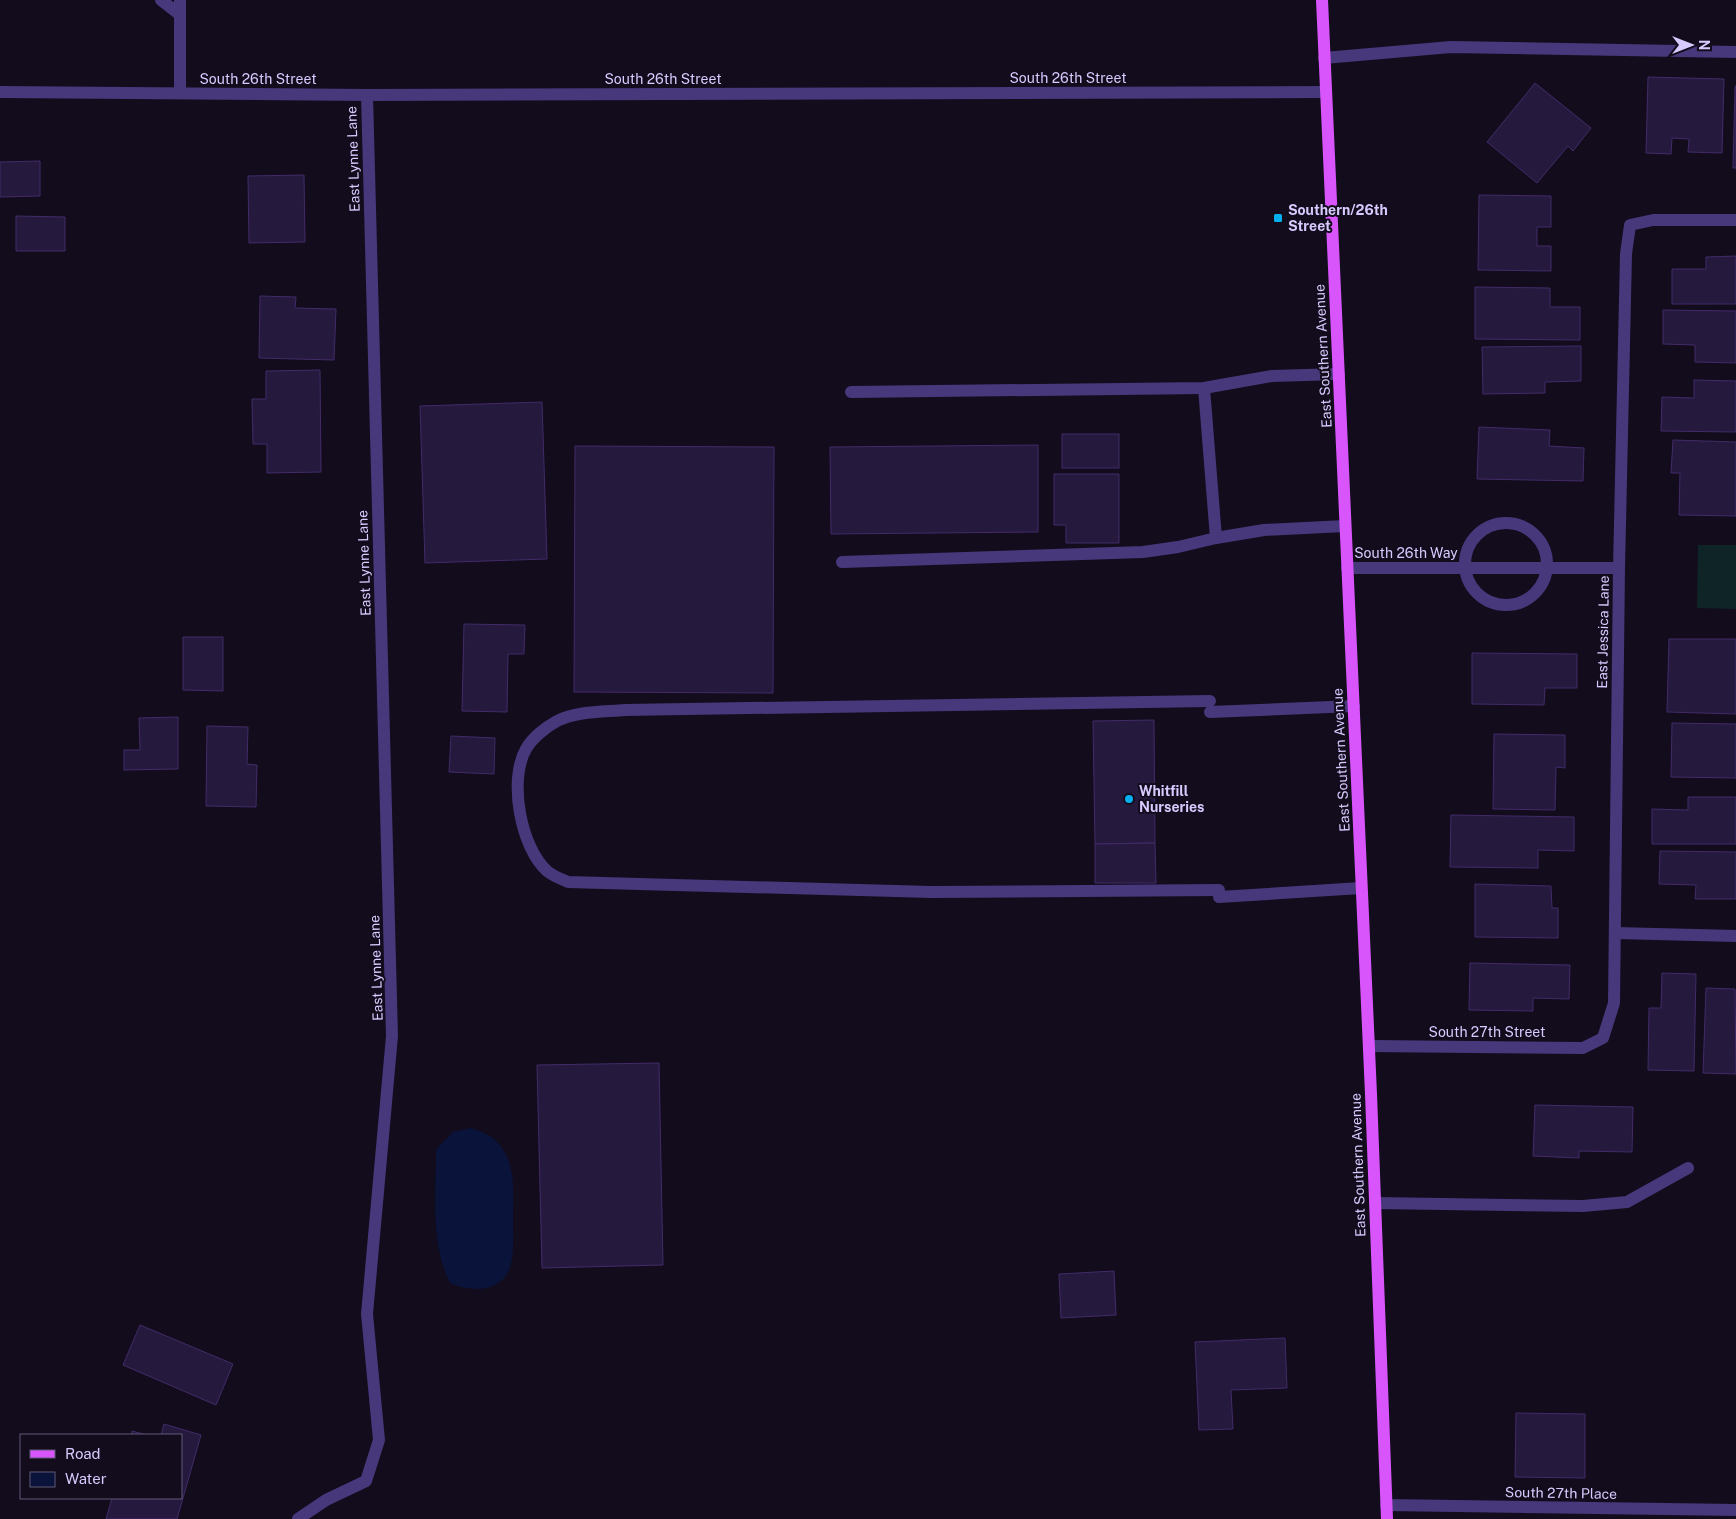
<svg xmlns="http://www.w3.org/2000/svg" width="1736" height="1519" viewBox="0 0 1736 1519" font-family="'Public Sans',sans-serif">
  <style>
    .green { fill: #0f2427 }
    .water { fill: #0a1339 }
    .building { fill: #26193e; stroke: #422b69 }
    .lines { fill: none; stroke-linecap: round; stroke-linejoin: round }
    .minor { stroke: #46387b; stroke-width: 12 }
    .major { stroke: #d854fb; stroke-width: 12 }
    .poi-dot { fill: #06b0ee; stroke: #120c1d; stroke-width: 2 }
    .labels { text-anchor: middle; stroke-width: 4; stroke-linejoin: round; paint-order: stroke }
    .street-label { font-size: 14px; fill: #d8cafe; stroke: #120c1d }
    .poi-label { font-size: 14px; font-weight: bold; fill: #d8cafe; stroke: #120c1d; text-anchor: start }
  </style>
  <rect width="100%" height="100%" fill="#120c1d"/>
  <path class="green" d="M1698,545H1736V609L1697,608Z"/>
  <path class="water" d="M471,1128C481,1131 491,1135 498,1143C517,1164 513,1193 513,1219C513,1232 514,1245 512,1258C508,1292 475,1294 450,1283C430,1244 436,1193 436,1150L453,1132Z"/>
  <g class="building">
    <path d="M1648,77L1724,79L1722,153L1688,152L1689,139L1672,138L1671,154L1646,153Z"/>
    <path d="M1535,83L1591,128L1573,151L1568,146L1537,183L1487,142Z"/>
    <path d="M1735,86H1736V168H1733Z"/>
    <path d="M40,161V196L0,197V162Z"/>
    <path d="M304,175L305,242L249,243L248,176Z"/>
    <path d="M1479,195L1551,196V227H1537V246H1551V271L1478,270Z"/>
    <path d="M16,216L65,217V251H16Z"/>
    <path d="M1736,256V304H1672V269H1706V257Z"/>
    <path d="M1475,287L1550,288V307H1580V340L1475,339Z"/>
    <path d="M260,296L296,297L295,308L336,309L334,360L259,358Z"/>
    <path d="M1663,310L1736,311V363L1695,362V345L1663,344Z"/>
    <path d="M1581,346V381L1545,382V393L1483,394L1482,347Z"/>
    <path d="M320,370L321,472L267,473V444H253L252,399H266V371Z"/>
    <path d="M1694,380L1736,381V432L1661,431L1662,397L1694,398Z"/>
    <path d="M542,402L547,559L425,563L420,406Z"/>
    <path d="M1479,427L1550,430L1549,446L1584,448L1583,481L1477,479Z"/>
    <rect x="1062" y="434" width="57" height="34"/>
    <path d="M1673,440L1736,442V516L1679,515L1680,473H1671Z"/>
    <path d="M1038,445V532L831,534L830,447Z"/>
    <path d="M575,446L774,447L773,693L574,692Z"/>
    <path d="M1054,474H1119V543H1066V525H1054Z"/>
    <path d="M464,624L525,625L524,654H508L507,712L462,711Z"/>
    <path d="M183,637H223V691L183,690Z"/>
    <path d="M1669,639H1736V714L1667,712Z"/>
    <path d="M1472,653L1577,654V688H1545L1544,705L1472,704Z"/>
    <path d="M178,717V769L124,770V750H140L139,718Z"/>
    <path d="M1154,720L1155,843L1095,844L1093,721Z"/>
    <path d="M1672,723L1736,724V778L1671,777Z"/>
    <path d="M207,726L248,727L247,764L257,765L256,807L206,806Z"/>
    <path d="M1494,734L1565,735V768L1556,767L1555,810L1493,809Z"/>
    <path d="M451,736L495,738L494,774L449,772Z"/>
    <path d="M1688,797H1736V844H1652V809L1688,810Z"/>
    <path d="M1451,815L1574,817V851L1538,850V868L1450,867Z"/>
    <path d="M1155,843L1156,883H1095V844Z"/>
    <path d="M1660,851L1736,852V899H1695L1696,885L1659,884Z"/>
    <path d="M1475,884L1551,886L1552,908H1558V938L1475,937Z"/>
    <path d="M1470,963L1570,965L1569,999L1533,998V1011L1469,1010Z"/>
    <path d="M1662,973L1696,974L1694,1071L1648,1070L1649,1008H1661Z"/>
    <path d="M1706,988L1735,989L1736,1074L1703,1073Z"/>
    <path d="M659,1063L663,1265L542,1268L537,1065Z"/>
    <path d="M1535,1105L1633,1107L1632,1152L1579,1151V1158L1533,1156Z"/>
    <path d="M1114,1271L1116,1315L1061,1318L1059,1274Z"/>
    <path d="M140,1325L233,1364L216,1405L123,1365Z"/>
    <path d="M1285,1338L1287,1388L1231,1390L1233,1429L1199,1430L1195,1342Z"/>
    <path d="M1516,1413L1585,1414V1478L1515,1477Z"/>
    <path d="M164,1424L201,1435L177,1519H106L112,1498H181V1435H161Z"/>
    <path d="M132,1431L147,1435H131Z"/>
  </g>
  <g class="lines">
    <g class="minor">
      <path d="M161,0L179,14"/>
      <path d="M1324,58L1451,47L1736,52"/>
      <path d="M0,92L367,95L1326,92"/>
      <path d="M180,93V0"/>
      <path d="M1204,388L1216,538L1264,530L1345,526"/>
      <path d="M851,392L1204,388L1272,376L1339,374"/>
      <circle cx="1506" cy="564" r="41"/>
      <path d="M842,562L1143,552L1178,547L1216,538"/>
      <path d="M1347,568H1619"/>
      <path d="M1210,701L625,710C603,712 577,711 557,721C546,727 532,738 526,749C508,780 521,848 547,871C553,876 561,879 568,882L931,892L1219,890"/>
      <path d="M1210,712L1354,706"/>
      <path d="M1219,897L1361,888"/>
      <path d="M1615,933L1736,936"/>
      <path d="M1369,1046L1583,1048L1603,1038L1614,1003L1619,568L1626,254L1630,225L1653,220H1736"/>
      <path d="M1375,1203L1583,1206L1627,1202L1688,1168"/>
      <path d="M1386,1505L1736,1510"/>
      <path d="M298,1519L326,1500L366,1481L379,1440L367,1314L392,1036L367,95"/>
    </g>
    <path class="major" d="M1322,0L1371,1094L1387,1519"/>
  </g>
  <g class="poi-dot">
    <rect x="1273" y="213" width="10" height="10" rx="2.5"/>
    <circle cx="1129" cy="799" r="5"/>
  </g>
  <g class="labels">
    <g class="street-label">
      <text x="1068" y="83">South 26th Street</text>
      <text x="258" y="84">South 26th Street</text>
      <text x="663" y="84">South 26th Street</text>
      <text transform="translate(353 159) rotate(-92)" y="5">East Lynne Lane</text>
      <text transform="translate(1323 356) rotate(-93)" y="5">East Southern Avenue</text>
      <text x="1406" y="558">South 26th Way</text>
      <text transform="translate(364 563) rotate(-92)" y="5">East Lynne Lane</text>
      <text transform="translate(1603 632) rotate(-89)" y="5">East Jessica Lane</text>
      <text transform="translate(1341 760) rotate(-93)" y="5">East Southern Avenue</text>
      <text transform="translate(376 968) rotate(-92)" y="5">East Lynne Lane</text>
      <text x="1487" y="1037">South 27th Street</text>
      <text transform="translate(1358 1165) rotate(-92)" y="5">East Southern Avenue</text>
      <text transform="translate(1561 1493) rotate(1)" y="5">South 27th Place</text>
    </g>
    <g class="poi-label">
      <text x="1288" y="215">Southern/26th<tspan x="1288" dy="16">Street</tspan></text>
      <text x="1139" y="796">Whitfill<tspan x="1139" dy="16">Nurseries</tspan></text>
    </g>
  </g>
  <rect x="20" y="1434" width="162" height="65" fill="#120c1d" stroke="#615877"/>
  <rect x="30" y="1450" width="25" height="8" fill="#d854fb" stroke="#615877"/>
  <text x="65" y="1459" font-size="15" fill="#d8cafe">Road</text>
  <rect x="30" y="1472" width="25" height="15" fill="#0a1339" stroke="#615877"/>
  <text x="65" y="1484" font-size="15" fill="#d8cafe">Water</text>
  <g transform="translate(1691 45) rotate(90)" stroke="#120c1d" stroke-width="4" paint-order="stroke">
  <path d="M0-4L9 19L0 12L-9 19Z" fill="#d8cafe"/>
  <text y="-8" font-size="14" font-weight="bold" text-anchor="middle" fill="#d8cafe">N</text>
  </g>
</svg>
